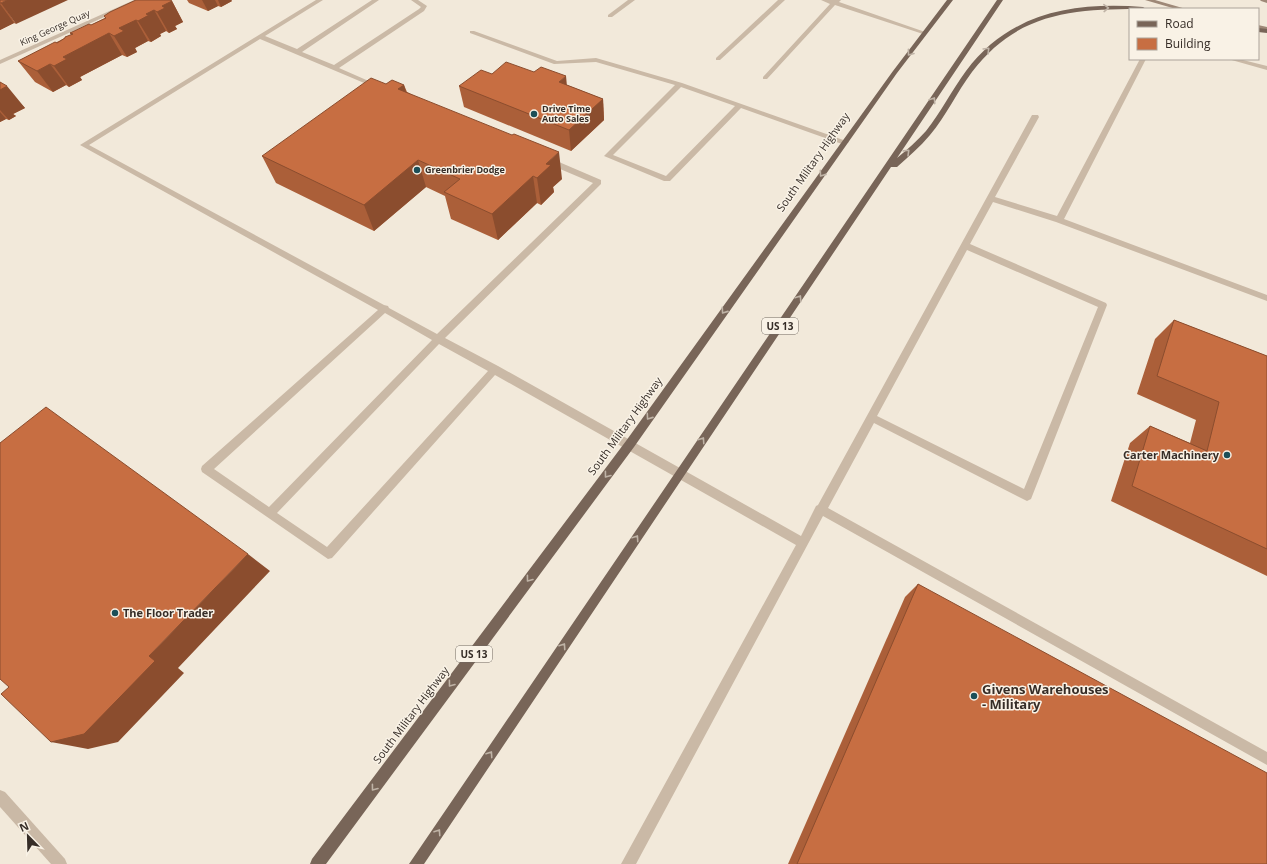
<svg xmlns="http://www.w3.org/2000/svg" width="1267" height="864" viewBox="0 0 1267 864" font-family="'Open Sans',sans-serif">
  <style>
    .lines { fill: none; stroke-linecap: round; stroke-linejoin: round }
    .lane { fill: #cab9a6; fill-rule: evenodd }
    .street { fill: #cab9a6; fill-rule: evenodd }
    .secondary { fill: #9e8877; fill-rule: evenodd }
    .primary { fill: #786558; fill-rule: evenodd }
    .wall { fill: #ab5f39 }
    .shaded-wall { fill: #8b4d2e }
    .building { fill: #c76e42; stroke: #8b4d2e }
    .oneway { stroke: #bfb3a6 }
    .poi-dot { fill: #1c4f58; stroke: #f9f2e6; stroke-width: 1.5 }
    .labels { text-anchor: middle; stroke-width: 3; stroke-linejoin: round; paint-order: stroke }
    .far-street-label { font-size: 9px; fill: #362d27; stroke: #f9f2e6 }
    .far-poi-label { font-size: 9px; font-weight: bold; fill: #362d27; stroke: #f9f2e6; text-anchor: start }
    .shield { fill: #f9f2e6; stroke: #706860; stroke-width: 1 }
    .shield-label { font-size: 10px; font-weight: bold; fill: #362d27 }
    .street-label { font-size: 11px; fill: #362d27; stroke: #f9f2e6 }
    .poi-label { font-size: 11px; font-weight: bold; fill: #362d27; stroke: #f9f2e6; text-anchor: end }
    .near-poi-label { font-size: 13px; font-weight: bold; fill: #362d27; stroke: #f9f2e6; text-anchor: start }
  </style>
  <rect width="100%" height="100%" fill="#f2e9da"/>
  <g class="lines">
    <g class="lane">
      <path d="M316,0H323L265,36L297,49L372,0H379L302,52L334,65L419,9L421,7L411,0H418L427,6L424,11L339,68L380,86V88H376L260,39L89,145L384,305L388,306L389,308L437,334L593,183L546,163V159H552L601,180V184L445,338L498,366L801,536L816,506L818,505L1032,115H1038L1039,117L995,197L1057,216L1140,59H1146L1064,219L1267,295V301L1056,222L993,202L970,244L1106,303L1107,305L1031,499L1027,501L1023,499L874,423L828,508L1267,752V765L823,516L636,864H621L796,545L495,375L332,558L328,559L202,472L201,469L202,466L378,310L80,145ZM967,250L1098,307L1024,489L877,416ZM385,313L432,340L269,507L214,469ZM439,344L488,371L327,547L277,513Z"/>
      <path d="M628,0H635L612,17H608V15Z"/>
      <path d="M778,0H785L720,60H716V58Z"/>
      <path d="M821,0H841L839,2L928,33L923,34L835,5L767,79H763V77L830,4Z"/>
      <path d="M470,31H474L557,61L596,58L682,83L849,142L845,144H842L741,108L670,181H664L604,156L675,85L596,62L554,64L470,33ZM681,87L735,106L666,176L613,155Z"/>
      <path d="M1228,59H1239L1267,66V70Z"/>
      <path d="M0,790L5,792L65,859L67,864H51L0,807Z"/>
    </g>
    <path class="street" d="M134,0H142L0,64V60Z"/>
    <g class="secondary">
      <path d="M1145,0H1155L1186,9H1176Z"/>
      <path d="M1260,0H1267V3L1261,1Z"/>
      <path d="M1258,25L1267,27V31L1258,29Z"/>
    </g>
    <g class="primary">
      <path d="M947,0H953L897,73L634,447L326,864H310L312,859L626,441L893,71Z"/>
      <path d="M997,0H1003L897,158C907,150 917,141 926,131C941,112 952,90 966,71C1010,12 1074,2 1143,7L1146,9C1077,9 1019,10 972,72C957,92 946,116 930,135C920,147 908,157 897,167H891L424,864H409Z"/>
      <path d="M1258,28L1267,29V33L1258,32Z"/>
    </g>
  </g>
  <g class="wall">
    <path d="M0,0L16,24L14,23L0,30Z"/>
    <path d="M187,0H231L232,1L221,7L218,6L208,11L189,3Z"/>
    <path d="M172,1L183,22L175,26L177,29L169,33L166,31L160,34L161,36L151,42L148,41L135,48L137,52L127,57L122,55L80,77L82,80L69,87L66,85L53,92L35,82L18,61L65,38L71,35L70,33L91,25L105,18L104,16Z"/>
    <path d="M492,74L567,85L603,99L604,120L571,151L464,107L459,86Z"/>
    <path d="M0,82L25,108L13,114L16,116L9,120L6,119L0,122Z"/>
    <path d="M386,84L404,85L407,92L562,179L553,187L554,192L541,205L537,203L498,240L451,219L445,196L426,187L374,231L276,183L262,156Z"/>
    <path d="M1174,320L1267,356V576L1111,501L1130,443L1150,426L1190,443L1196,420L1137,394L1155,339Z"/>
    <path d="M918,584L1267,864H788L905,597Z"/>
  </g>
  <g class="shaded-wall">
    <path d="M7,0H68L16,24L1,3Z"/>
    <path d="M202,0H215L218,6L208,11Z"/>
    <path d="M218,0H231L232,1L221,7Z"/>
    <path d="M172,1L183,22L175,26L177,29L169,33L157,12L162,6Z"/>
    <path d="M0,4L14,23L0,30Z"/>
    <path d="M154,10L166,31L160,34L161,36L151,42L138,21L146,14Z"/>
    <path d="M136,20L148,41L135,48L137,52L127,57L114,36L119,28Z"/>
    <path d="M109,33L122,55L80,77L82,80L69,87L54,66L63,57Z"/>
    <path d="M50,64L66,85L53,92L37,71Z"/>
    <path d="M566,76L568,97L559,82Z"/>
    <path d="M404,85L412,112L398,89Z"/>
    <path d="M7,86L25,108L13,114L16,116L9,120L0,110V90Z"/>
    <path d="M603,99L604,120L571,151L569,130Z"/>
    <path d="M0,112L6,119L0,122Z"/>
    <path d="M559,152L562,179L553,187L554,192L541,205L537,178L546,164Z"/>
    <path d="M418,160L426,187L374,231L364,205Z"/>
    <path d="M533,176L537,203L498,240L492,214Z"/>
    <path d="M248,554L270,571L178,668L184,673L118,742L88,749L51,742L149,656Z"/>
  </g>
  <g class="building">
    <path d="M0,0H7L1,3H0Z"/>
    <path d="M136,0H170L172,1L162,6L165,8L157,12L154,10L146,14L149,15L138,21L136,20L119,28L124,31L114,36L109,33L63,57L67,59L54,66L50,64L37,71L18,61L55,42L57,43L65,38V37L73,34L70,33L89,24L91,25L106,18L104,16L110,12Z"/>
    <path d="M506,62L534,72L541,67L566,76L559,82L603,99L569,130L459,86L481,70L492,74Z"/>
    <path d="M371,78L386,84L392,80L404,85L398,89L512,135L514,134L559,152L546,164L551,165L537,178L533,176L492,214L444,192L460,179L418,160L364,205L262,156Z"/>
    <path d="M0,82L7,86L0,90Z"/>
    <path d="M1174,320L1267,356V549L1132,486L1150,426L1207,451L1219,402L1157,376Z"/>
    <path d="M46,407L248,554L149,656L155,661L84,734L51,742L1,694L9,687L0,679V443Z"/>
    <path d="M918,584L1267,773V864H797Z"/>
  </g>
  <defs><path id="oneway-chevron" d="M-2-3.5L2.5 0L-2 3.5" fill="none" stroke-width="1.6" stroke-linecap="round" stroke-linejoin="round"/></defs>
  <g class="oneway">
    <use href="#oneway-chevron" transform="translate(1106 8) rotate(-2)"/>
    <use href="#oneway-chevron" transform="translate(987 50) rotate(-45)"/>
    <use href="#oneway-chevron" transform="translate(910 53) rotate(127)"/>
    <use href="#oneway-chevron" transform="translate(933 100) rotate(-56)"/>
    <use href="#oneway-chevron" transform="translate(907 152) rotate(-44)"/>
    <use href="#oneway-chevron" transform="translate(822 174) rotate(125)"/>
    <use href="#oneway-chevron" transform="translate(799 298) rotate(-56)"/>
    <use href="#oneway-chevron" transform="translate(724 311) rotate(125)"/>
    <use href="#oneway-chevron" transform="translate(649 417) rotate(125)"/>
    <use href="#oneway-chevron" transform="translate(702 440) rotate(-56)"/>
    <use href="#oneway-chevron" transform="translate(607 475) rotate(127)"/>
    <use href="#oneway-chevron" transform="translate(636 538) rotate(-56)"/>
    <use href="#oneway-chevron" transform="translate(529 579) rotate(127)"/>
    <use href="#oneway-chevron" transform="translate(563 646) rotate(-56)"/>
    <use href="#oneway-chevron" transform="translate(451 684) rotate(127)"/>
    <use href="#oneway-chevron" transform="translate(490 754) rotate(-56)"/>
    <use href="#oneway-chevron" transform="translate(374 788) rotate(127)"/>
    <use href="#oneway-chevron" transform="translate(438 832) rotate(-56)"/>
  </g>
  <g class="poi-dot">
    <circle cx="534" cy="114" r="4"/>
    <circle cx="417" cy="170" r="4"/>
    <circle cx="1227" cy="455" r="4"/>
    <circle cx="115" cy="613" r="4"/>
    <circle cx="974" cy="696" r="4"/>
  </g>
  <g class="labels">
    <g class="far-street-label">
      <text transform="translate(55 28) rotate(-24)" y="3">King George Quay</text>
    </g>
    <g class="far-poi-label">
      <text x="542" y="112">Drive Time<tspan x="542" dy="10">Auto Sales</tspan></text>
      <text x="425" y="173">Greenbrier Dodge</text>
    </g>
    <g class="shield">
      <rect x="762" y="318" width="36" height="16" rx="3"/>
      <rect x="456" y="646" width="36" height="16" rx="3"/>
    </g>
    <g class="shield-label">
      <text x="780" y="330">US 13</text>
      <text x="474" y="658">US 13</text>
    </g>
    <g class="street-label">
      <text transform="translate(813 162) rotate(-55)" y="4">South Military Highway</text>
      <text transform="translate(625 426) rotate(-54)" y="4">South Military Highway</text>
      <text transform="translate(411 715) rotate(-53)" y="4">South Military Highway</text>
    </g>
    <g class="poi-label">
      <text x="1219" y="459">Carter Machinery</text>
      <text x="123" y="617" text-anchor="start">The Floor Trader</text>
    </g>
    <g class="near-poi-label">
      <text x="982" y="694">Givens Warehouses<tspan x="982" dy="15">- Military</tspan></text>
    </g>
  </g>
  <rect x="1129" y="8" width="130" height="52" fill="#f9f2e6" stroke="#aba39a"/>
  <rect x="1137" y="21" width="20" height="6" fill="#786558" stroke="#aba39a"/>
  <text x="1165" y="28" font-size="12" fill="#362d27">Road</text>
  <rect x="1137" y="38" width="20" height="12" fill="#c76e42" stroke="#aba39a"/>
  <text x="1165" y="48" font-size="12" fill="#362d27">Building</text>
  <g transform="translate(28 836) rotate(337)" stroke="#f9f2e6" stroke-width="3" paint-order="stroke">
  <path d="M0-3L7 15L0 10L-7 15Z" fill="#362d27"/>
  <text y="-6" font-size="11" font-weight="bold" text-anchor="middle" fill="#362d27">N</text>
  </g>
</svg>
